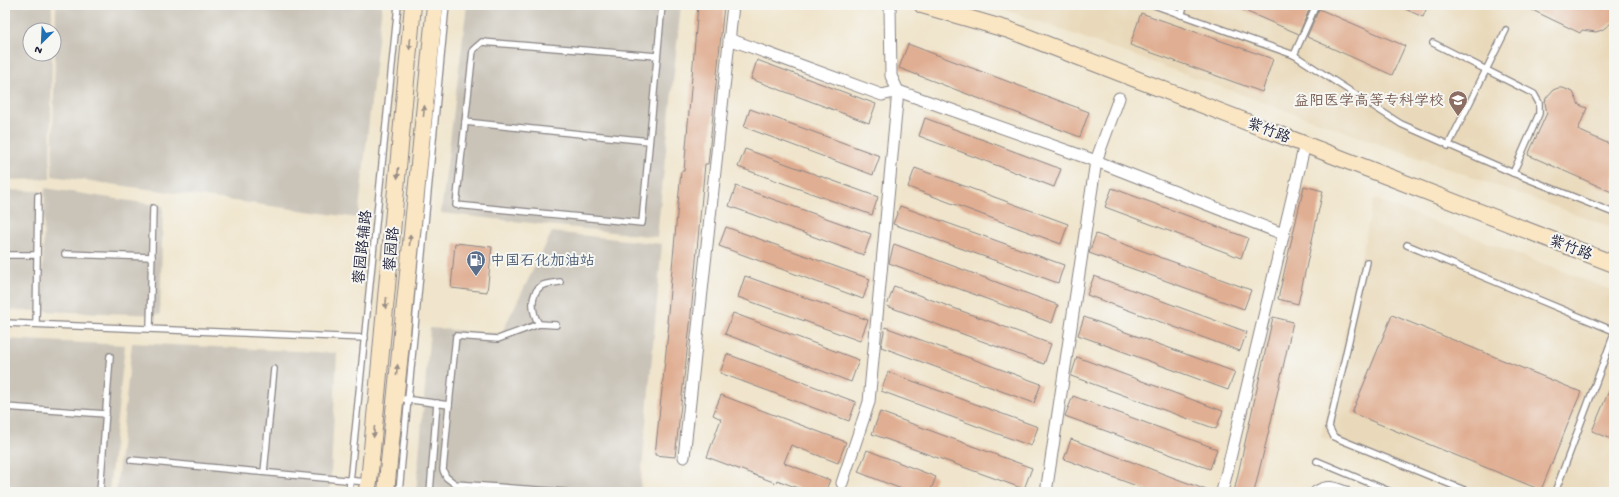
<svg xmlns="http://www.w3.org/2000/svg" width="1619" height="497" viewBox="0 0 1619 497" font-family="'Gochi Hand','LXGW WenKai TC',sans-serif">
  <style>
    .built { fill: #e9d9ba }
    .industrial { fill: #c9c3b8 }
    .building { fill: #e0ae92 }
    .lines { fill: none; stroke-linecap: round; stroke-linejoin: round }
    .lane-casing { stroke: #898484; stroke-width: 8 }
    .street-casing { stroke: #898484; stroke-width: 13 }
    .secondary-casing { stroke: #898484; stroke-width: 18 }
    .lane { stroke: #fff; stroke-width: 5.5 }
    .street { stroke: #fff; stroke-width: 11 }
    .secondary { stroke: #fbe6c3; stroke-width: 16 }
    .oneway { fill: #998e86 }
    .labels { text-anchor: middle; stroke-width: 4; stroke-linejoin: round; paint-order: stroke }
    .education-label { font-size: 15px; fill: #785e54; stroke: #f6f6f2; text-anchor: end }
    .street-label { font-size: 15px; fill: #22223b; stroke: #f6f6f2 }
    .service-label { font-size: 15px; fill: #4e5e75; stroke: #f6f6f2; text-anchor: start }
  </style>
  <rect width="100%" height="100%" fill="#f6f6f2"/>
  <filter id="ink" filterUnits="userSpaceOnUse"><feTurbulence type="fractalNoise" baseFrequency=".025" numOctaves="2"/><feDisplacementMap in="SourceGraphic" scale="8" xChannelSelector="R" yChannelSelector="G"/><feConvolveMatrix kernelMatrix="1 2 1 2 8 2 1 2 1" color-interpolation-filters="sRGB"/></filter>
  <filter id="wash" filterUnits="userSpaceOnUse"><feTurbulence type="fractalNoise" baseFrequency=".012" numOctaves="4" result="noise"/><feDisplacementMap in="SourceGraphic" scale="16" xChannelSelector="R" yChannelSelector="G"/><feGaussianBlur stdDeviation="0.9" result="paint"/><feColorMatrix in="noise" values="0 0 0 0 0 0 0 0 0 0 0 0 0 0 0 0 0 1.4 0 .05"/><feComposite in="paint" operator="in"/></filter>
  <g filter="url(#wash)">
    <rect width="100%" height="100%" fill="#f0e5cc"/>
    <g class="built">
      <path d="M992,5H1614V228Z"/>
      <path d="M1374,199L1614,291V492H1455L1321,437Z"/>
    </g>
    <g class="industrial">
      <path d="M5,5H52V30H30V54H52L50,179L5,180Z"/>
      <path d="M56,5H382L358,218L52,176Z"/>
      <path d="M467,5H681L657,237L441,213Z"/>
      <path d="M45,188L163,206L160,315L41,311Z"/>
      <path d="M5,190L41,191L38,311L5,310Z"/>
      <path d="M552,232L662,244L640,492H416L430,328L501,334Z"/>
      <path d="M5,339L125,345L109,492H5Z"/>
      <path d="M132,343L337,353L330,492H116Z"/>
    </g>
    <g id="blocks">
      <g class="building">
        <path d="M698,5H724L708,164H705L690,325L675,457L655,455L669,323H667L681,171H684Z"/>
        <path d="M1231,5H1311L1299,34Z"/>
        <path d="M1396,5H1428L1423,17Z"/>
        <path d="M1522,5H1614V21L1602,30L1596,32L1582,30L1580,33Z"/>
        <path d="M1319,9L1405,46L1392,75L1307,37Z"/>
        <path d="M1141,13L1273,59L1262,92L1130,45Z"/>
        <path d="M908,44L1089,112L1080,137L899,68Z"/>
        <path d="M757,60L876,104L869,123L751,79Z"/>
        <path d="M1558,88H1563L1573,92L1579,105L1587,108L1578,130L1614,146V193L1528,155L1547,113L1545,103L1546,98L1553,90Z"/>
        <path d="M750,109L880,156L873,175L744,127Z"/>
        <path d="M925,118L1061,169L1054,187L919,136Z"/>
        <path d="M745,149L878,197L872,215L738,167Z"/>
        <path d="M915,168L1068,224L1061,244L908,187Z"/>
        <path d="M736,186L871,234L864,255L729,206Z"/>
        <path d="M1304,186L1323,191L1298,304L1278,299Z"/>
        <path d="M1112,188L1248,238L1241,258L1105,207Z"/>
        <path d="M900,206L1064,265L1058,283L893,224Z"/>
        <path d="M726,227L870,279L863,299L719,246Z"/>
        <path d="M1096,234L1251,290L1244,309L1089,253Z"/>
        <path d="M455,243L492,247L487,292L451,288Z"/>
        <path d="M894,244L1058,305L1052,323L889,263Z"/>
        <path d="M745,276L868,320L860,341L738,297Z"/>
        <path d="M1094,276L1247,332L1240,351L1087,295Z"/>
        <path d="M894,286L1051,344L1044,364L887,306Z"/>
        <path d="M733,313L859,360L851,382L725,334Z"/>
        <path d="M1392,315L1581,392L1541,490L1352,413Z"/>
        <path d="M1084,317L1235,372L1228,390L1078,335Z"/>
        <path d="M1273,317L1293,322L1270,426L1254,492H1234Z"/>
        <path d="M885,327L1041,384L1034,403L881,347Z"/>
        <path d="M727,354L856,402L849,421L720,373Z"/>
        <path d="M1077,357L1223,411L1216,429L1071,376Z"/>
        <path d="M888,372L1038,427L1031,446L881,391Z"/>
        <path d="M1614,379V440L1592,431Z"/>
        <path d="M721,395L846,442L838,463L791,445L784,463L830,480L825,492H808L777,480L776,483L707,457L721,419L713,415Z"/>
        <path d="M1073,396L1217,449L1210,469L1065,416Z"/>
        <path d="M880,412L1032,468L1024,489L872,434Z"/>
        <path d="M1071,439L1209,491V492H1153L1064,459Z"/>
        <path d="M867,450L936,477L930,492H909L858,472Z"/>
      </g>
    </g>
  </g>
  <g filter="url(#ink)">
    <use href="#blocks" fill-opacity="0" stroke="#898484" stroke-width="1"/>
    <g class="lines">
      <g class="lane-casing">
        <g id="lane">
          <path d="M1154,5L1294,55L1401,124L1513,173L1614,213"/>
          <path d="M1181,15L1185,5"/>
          <path d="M1433,43L1534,94L1539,103V114L1513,173"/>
          <path d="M1294,55L1316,5"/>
          <path d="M657,56L482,42L473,50L456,205L642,223L662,5"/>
          <path d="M465,122L649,141"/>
          <path d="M1448,146L1506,30"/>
          <path d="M1407,245L1614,331"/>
          <path d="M65,254L152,257"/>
          <path d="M5,255H37"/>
          <path d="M1367,262L1329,427L1334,437L1469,492"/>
          <path d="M5,323L365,338"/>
          <path d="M36,324L38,196"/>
          <path d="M539,324C532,313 529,295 541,286C546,283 554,283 560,282"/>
          <path d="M150,328L153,208"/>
          <path d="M404,399L449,405L443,470L446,477L455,484L565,492"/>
          <path d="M449,405L456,336L498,339L539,324L556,325"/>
          <path d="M5,407L106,414"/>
          <path d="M131,460L367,482"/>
          <path d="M1317,461L1391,492"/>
          <path d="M264,472L274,369"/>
          <path d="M100,492L110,356"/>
          <path d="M349,492L398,5"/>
          <path d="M399,492L446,5"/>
          <path d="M430,492L437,403"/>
          <path d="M1555,492L1614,334"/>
        </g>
      </g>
      <g class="street-casing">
        <g id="street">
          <path d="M729,39L882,95L898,91L1096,161L1283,234"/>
          <path d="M684,457L733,5"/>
          <path d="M842,483L869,402L898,91L891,76L890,5"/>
          <path d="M1047,486L1096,161L1119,98"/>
          <path d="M1222,492L1305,144"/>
          <path d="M1316,492C1327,485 1334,487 1345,492"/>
        </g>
      </g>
      <g class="secondary-casing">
        <g id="secondary">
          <path d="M922,5L1009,30L1614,264"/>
          <path d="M366,492L369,482L413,5"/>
          <path d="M386,492L435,5"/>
        </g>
      </g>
      <use href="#lane" class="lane"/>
      <use href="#street" class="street"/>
      <use href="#secondary" class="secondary"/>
    </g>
    <defs><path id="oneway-solid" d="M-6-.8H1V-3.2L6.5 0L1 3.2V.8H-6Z"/></defs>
    <g class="oneway">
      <use href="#oneway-solid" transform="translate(410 44) rotate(95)"/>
      <use href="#oneway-solid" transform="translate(424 111) rotate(-84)"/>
      <use href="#oneway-solid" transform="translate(398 173) rotate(95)"/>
      <use href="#oneway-solid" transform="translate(410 240) rotate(-84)"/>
      <use href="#oneway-solid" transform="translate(386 303) rotate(95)"/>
      <use href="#oneway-solid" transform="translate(397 370) rotate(-84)"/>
      <use href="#oneway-solid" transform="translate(374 432) rotate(95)"/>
    </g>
  </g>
  <defs>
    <g id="university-pin" transform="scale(1)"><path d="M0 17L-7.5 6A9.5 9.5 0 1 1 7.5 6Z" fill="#8d6e63" stroke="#f6f6f2"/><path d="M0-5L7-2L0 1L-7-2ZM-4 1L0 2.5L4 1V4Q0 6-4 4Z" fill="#fff"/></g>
    <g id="fuel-pin" transform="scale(1)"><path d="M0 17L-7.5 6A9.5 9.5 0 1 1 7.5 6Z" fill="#5c6f8a" stroke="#f6f6f2"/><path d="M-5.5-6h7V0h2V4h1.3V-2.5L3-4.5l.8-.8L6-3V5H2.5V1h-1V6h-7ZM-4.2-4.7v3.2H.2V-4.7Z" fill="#fff"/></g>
  </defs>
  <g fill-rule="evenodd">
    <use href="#university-pin" x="1458" y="100"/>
    <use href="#fuel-pin" x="476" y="260"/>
  </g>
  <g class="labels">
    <g class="education-label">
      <text x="1444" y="105">益阳医学高等专科学校</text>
    </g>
    <g class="street-label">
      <text transform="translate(1269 130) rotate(21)" y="5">紫竹路</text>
      <text transform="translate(362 247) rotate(-84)" y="5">蓉园路辅路</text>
      <text transform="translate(1571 247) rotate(21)" y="5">紫竹路</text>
      <text transform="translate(391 249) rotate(-85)" y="5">蓉园路</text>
    </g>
    <g class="service-label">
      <text x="490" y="265">中国石化加油站</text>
    </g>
  </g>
  <rect width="1619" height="497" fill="none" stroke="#f6f6f2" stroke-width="20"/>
  <g transform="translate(42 42) rotate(204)"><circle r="19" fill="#f6f6f2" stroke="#a1a1a9"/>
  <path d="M0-3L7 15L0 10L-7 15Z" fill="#1f6fb2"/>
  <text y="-6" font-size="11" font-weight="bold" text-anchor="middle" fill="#22223b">N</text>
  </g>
</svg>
